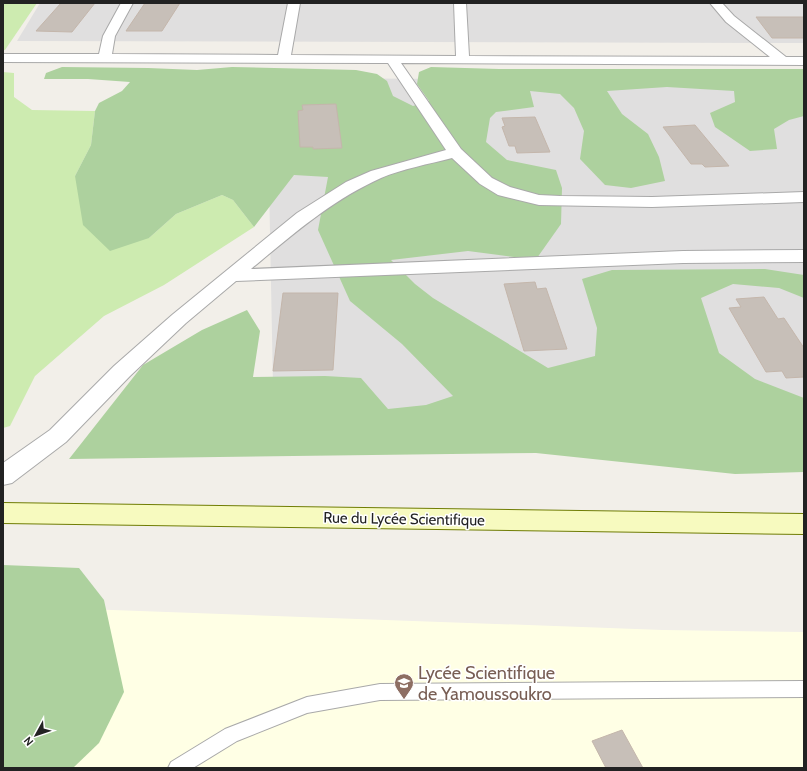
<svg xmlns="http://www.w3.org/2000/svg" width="807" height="771" viewBox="0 0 807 771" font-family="Cabin,sans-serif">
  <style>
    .residential { fill: #e0dfdf }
    .education { fill: #ffffe5 }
    .grass { fill: #cdebb0 }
    .forest { fill: #add19e }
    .building { fill: #c7bfb8; stroke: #c4b6ab }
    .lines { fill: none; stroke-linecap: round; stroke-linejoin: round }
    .lane-casing { stroke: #a9a9a9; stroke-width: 2 }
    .street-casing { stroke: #a9a9a9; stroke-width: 2 }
    .secondary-casing { stroke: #707d05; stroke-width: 2 }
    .lane { fill: #fff; fill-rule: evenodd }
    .street { fill: #fff; fill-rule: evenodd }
    .secondary { fill: #f7fabf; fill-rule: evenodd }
    .labels { text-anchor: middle; stroke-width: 3; stroke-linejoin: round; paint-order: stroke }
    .street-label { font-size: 15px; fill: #222; stroke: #fff }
    .near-education-label { font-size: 18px; fill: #785e54; stroke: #fff; text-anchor: start }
  </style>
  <rect width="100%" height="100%" fill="#f2efe9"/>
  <g class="residential">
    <path d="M40,3H804V43L17,41Z"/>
    <path d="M267,78L804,81V444L274,437Z"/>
  </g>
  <path class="education" d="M3,606L663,630L804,632V768H3Z"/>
  <g class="grass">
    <path d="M3,3H37L5,50H3Z"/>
    <path d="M3,72L14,73V97L32,110L95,111L91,145L75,176L149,238L176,214L222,195L233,200L254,227L164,285L104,316L35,376L10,426L3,428Z"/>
  </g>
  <g class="forest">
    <path d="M62,67L148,68L197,70L232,67L356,70L377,74L387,81L393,96L413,106L429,101L417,84L419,72L431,67L499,69H804V116L789,120L774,129L777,149L750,151L715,127L710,113L735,102L734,91L667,87L607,91L622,114L648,134L659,157L665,181L631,188L605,185L580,159L584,131L574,108L560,94L530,91L534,107L496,112L490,118L486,142L507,160L556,170L562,188L561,224L537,258H522L468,251L391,260L415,284L433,298L548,368L595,356L597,328L582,279L612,270L765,269L804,275V298L779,288L733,284L701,298L719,353L755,379L804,398V472L735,474L536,453L69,459L143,365L202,330L247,310L260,331L253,377L325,376L361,378L388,409L426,405L453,396L402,344L350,301L318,230L328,177L294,175L254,227L233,200L222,195L176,214L149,238L110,251L83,225L75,176L91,145L95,111L99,103L122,91L130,82L88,79H44L46,73Z"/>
    <path d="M3,565L79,568L104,600L124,692L99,743L73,768H3Z"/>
  </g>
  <g class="building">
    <path d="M61,3H95L72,32L36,31Z"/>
    <path d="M145,3H180L162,31H126Z"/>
    <path d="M756,17H804V38H772Z"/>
    <path d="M336,104L342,148L313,149V147H300L298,111L303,110L302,105Z"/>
    <path d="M535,117L550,152L517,153L515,146H509L502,127L505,126L502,118Z"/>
    <path d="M695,125L729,166L705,167L702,164H691L663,127Z"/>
    <path d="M535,282L537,289L546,288L567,349L524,351L504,284Z"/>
    <path d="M283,293H338L333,370L273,371Z"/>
    <path d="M764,297L778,319L784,318L804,348V377L786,378L782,371L766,372L729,308L741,307L736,299Z"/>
    <path d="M622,730L643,768H606L592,741Z"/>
  </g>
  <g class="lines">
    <g class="lane-casing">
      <path id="lane" d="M804,681V697L380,700L307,713L237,741L193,768H168L171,762L225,729L307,697L380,684Z"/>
    </g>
    <g class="street-casing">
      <path id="street" d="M121,3H133L115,36L112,54L278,55L288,3H300L291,55L456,56L454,3H466L469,56L770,57L726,22L710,3H722L734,16L786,57H804V65L401,63L461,149L492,178L510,187L539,195L560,196L652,197L804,192V202L652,207L539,205L498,195L480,184L452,158C429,164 402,169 381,178C332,200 292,235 251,269L683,251L804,250V262L683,263L236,281L186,323L130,376L66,442L12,483L3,485V463L50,430L114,366L172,315L297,213L346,182L371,171L446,150L388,63L3,62V54H99L103,36Z"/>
    </g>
    <g class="secondary-casing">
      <path id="secondary" d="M3,503L804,514V534L3,523Z"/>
    </g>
    <use href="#lane" class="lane"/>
    <use href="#street" class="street"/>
    <use href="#secondary" class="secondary"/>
  </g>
  <defs>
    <g id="school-pin" transform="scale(1)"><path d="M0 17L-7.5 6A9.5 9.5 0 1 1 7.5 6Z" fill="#8d6e63" stroke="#fff"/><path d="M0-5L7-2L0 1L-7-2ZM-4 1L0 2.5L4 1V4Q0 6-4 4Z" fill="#fff"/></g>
  </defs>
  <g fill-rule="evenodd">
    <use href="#school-pin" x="404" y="683"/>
  </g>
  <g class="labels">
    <g class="street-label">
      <text transform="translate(404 519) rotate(1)" y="5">Rue du Lycée Scientifique</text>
    </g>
    <g class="near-education-label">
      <text x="418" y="679">Lycée Scientifique<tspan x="418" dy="21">de Yamoussoukro</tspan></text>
    </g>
  </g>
  <rect width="807" height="771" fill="none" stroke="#222222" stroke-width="8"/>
  <g transform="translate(36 735) rotate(230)" stroke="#ffffff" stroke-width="3" paint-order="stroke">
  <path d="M0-3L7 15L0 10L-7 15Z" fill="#222222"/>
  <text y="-6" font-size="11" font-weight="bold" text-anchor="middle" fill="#222222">N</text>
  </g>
</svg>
